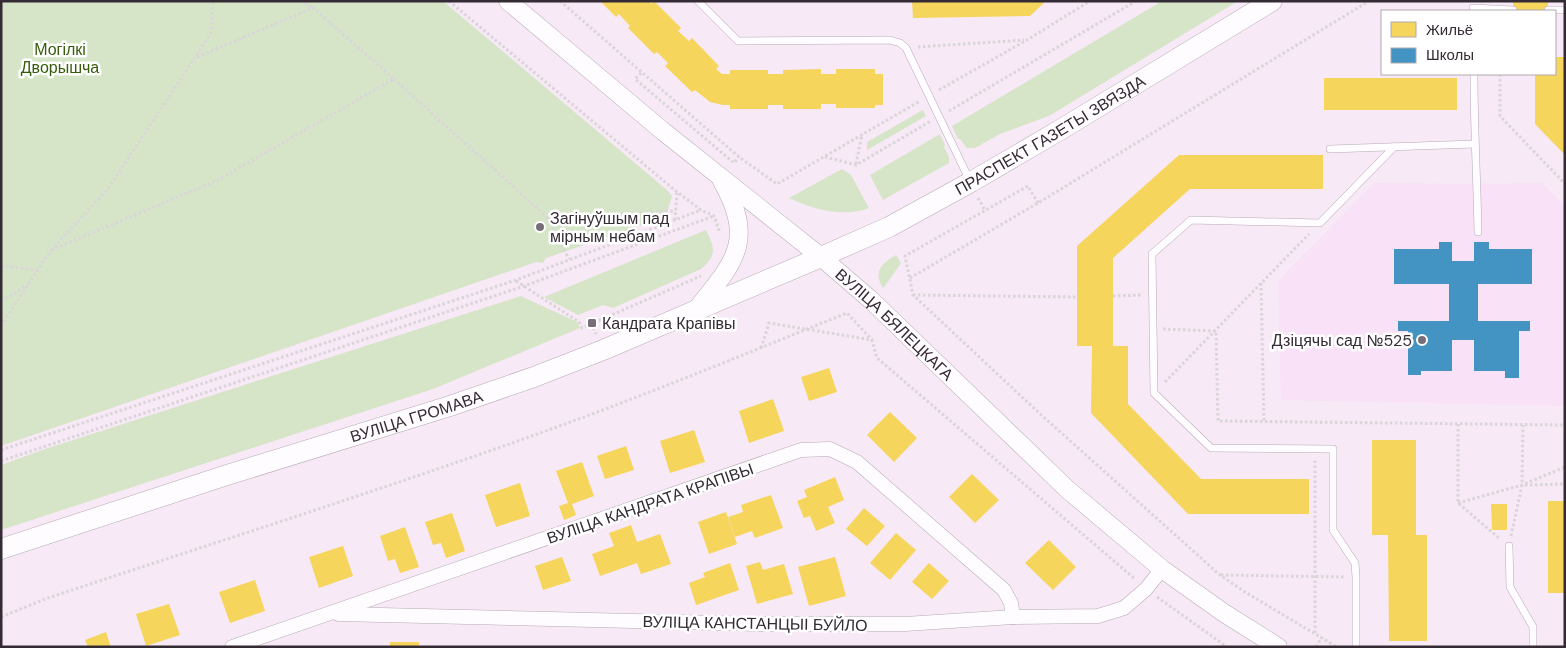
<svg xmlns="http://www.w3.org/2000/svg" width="1566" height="648" viewBox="0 0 1566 648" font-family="'DM Sans',sans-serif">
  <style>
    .built { fill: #f9e1f8 }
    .green { fill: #d6e5c7 }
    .homes { fill: #f6d55c }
    .schools { fill: #4393c3 }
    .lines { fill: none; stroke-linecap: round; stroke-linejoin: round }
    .service-casing { stroke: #b6abb6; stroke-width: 8 }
    .minor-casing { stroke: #b6abb6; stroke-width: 15 }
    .tertiary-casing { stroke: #b6abb6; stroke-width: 19 }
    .secondary-casing { stroke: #b6abb6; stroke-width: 21 }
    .path { stroke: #d9d5d8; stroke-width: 3; stroke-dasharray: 2.5 2.5; stroke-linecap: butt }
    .service { stroke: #fefcfe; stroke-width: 7 }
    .minor { stroke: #fefcfe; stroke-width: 14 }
    .tertiary { stroke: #fefcfe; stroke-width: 18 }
    .secondary { stroke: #fefcfe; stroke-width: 20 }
    .poi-dot { fill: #786e78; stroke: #fff; stroke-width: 2 }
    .labels { text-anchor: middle; stroke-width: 5; stroke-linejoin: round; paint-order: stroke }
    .park-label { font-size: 16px; fill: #365d0a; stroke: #fff }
    .street-label { font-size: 16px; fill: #342b34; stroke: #fff }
    .poi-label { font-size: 16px; fill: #342b34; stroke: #fff; text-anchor: start }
  </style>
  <rect width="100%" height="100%" fill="#f7e9f6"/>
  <path class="built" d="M1374,183L1477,184L1542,183L1565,206V406L1281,400L1278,281Z"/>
  <g class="green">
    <path d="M1,1H443L667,190L672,196L666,217L546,258L543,263L536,262L1,446Z"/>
    <path d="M1162,1H1238L1049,116L1000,134L975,148H967L960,139H958L952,126Z"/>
    <path d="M923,110L926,116L867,150V142Z"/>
    <path d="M940,134L945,145L944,147L949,157V163L883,200L870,175Z"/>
    <path d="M842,169L851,175L869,208C843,218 812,209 789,198Z"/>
    <path d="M706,230C715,248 717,255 701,269L613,308L603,305L578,315L544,297Z"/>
    <path d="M896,255L901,263L885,286L883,288C872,271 883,263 896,255Z"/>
    <path d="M521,296L577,322L580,328L433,389L1,530V465L45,449Z"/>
  </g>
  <g class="homes">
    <path d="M600,1H649L651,4L654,1L681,28L678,31L689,41L692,38L719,66L716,69L722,74H730V70H768V74H783V70L821,69V74H836V69H875V74H883V105H875V108H836V104H821V109H783V105H768V109H730V105H723L710,102L695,90L692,92L665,66L668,63L657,52L654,54L628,28L630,26L619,14L616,17Z"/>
    <path d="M912,1H1046L1030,16L913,18Z"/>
    <rect x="1513" y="1" width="35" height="10"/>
    <path d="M1555,57H1565V155L1535,124V74H1555Z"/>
    <rect x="1324" y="78" width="133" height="32"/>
    <path d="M1179,155H1323V189H1190L1113,258V346H1128V404L1201,479H1309V514H1188L1091,413L1092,346H1077V246Z"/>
    <path d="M829,368L837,392L809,401L801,377Z"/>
    <path d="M773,399L784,431L749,443L739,411Z"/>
    <path d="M890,412L917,438L894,462L867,435Z"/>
    <path d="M694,430L705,462L670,473L660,441Z"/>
    <path d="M1372,440H1416V535H1427V641H1389L1388,535H1372Z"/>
    <path d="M626,446L634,470L605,479L597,456Z"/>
    <path d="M582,462L594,496L572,504L576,515L564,520L559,506L568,503L556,471Z"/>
    <path d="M972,474L999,500L975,523L949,497Z"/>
    <path d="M835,477L844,500L828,507L835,523L816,531L810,516L804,518L797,501L807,497L804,490Z"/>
    <path d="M520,483L530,516L496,527L485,495Z"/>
    <path d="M771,495L783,528L755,538L752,531L735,537L728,517L743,512L741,505Z"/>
    <rect x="1548" y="501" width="17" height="92"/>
    <path d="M1491,504H1507V530H1492Z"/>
    <path d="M864,508L885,526L867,546L846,529Z"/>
    <path d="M726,512L737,544L709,554L698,522Z"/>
    <path d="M452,513L465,551L446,558L441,543L433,545L425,522Z"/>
    <path d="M631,525L637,542L660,534L671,564L641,574L637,563L600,576L592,554L614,546L609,533Z"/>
    <path d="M405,527L419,567L400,573L395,559L388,561L380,536Z"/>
    <path d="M896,533L916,550L890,580L870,563Z"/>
    <path d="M1049,540L1076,567L1053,590L1025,563Z"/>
    <path d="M343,546L353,576L319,588L309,557Z"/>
    <path d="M562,557L571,581L543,590L535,566Z"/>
    <path d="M835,557L846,596L809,606L798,567Z"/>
    <path d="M760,562L763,570L784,564L793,594L757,604L746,566Z"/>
    <path d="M730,563L739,590L696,605L689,583L705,577L703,573Z"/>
    <path d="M929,563L949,581L932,599L912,582Z"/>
    <path d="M255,580L265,611L230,623L219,592Z"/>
    <path d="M169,604L180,635L146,646L136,614Z"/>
    <path d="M106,632L111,647H88L85,640Z"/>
    <rect x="390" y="642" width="29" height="5"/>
  </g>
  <path class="schools" d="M1439,242H1452V261H1474V242H1489V249H1532V284H1478V321H1530V331H1519V378H1505V371H1474V340H1452V371H1421V375H1408V331H1398V321H1449V284H1394V249H1439Z"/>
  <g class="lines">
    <g class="service-casing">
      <g id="service">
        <path d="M698,1L738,41L890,40L900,43L906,48L970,181"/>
        <path d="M1473,8L1513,10"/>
        <path d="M1548,10H1565"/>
        <path d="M1474,74C1474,127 1477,179 1478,232"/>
        <path d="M1330,149L1474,144"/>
        <path d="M1509,546L1510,587L1533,627V647"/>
        <path d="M1356,647V577L1355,563L1333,530V449L1211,448L1154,393L1152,254L1191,220L1320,223L1394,147"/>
      </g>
    </g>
    <g class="minor-casing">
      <g id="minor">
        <path d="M338,614L759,624H905L1013,617L1098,616L1124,608L1146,589L1162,569"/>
        <path d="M232,647L801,450L830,449L857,462L1004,590L1011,603L1013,617"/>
      </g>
    </g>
    <g class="tertiary-casing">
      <g id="tertiary">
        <path id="s1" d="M508,1L664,132L821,257L871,300L1067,489L1162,569L1224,613L1278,647"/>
        <path d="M696,310C734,262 756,242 722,181"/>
      </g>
    </g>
    <g class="secondary-casing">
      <g id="secondary">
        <path id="s2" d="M1,549L227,475L450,406L534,377L603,350L821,257L889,227L971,182L1060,130L1272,1"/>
      </g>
    </g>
    <g class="path">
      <path d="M300,1L313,8"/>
      <path d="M449,1L677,192L701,210L714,216L720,233"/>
      <path d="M560,1L739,157L777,184L920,101"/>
      <path d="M918,47L1024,40"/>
      <path d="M641,73L635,79L734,163L739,157"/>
      <path d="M1500,74V116L1565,184"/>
      <path d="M394,79L548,218L676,211"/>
      <path d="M939,90L1027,40L1090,1"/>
      <path d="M949,111L1136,1"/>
      <path d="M825,157L856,165L931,121"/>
      <path d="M856,164L862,134"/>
      <path d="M978,198L985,210"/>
      <path d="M1038,203L1028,186L905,256L913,295L1038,412L1220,575L1245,592L1337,647"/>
      <path d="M548,218L569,259"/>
      <path d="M675,220L677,193"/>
      <path d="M51,250L216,181L394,79L313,8L195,58"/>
      <path d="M1,266L38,270"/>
      <path d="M910,278L1038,203L1369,1"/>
      <path d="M516,281L579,322L582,328L701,276"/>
      <path d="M1261,283L1264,422"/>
      <path d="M913,295L1077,297"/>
      <path d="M1113,296L1142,295"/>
      <path d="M1,301L28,285"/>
      <path d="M592,323L596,334"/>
      <path d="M1,326L51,250L108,189L211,33L213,1"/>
      <path d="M1163,329L1216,331L1218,421L1565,425"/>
      <path d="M761,348L769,323L872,340L877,358L1135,579"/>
      <path d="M1165,382L1309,234"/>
      <path d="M1458,424V503L1500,539"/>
      <path d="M1,450L516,280L701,210"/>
      <path d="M1,461L524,286L714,216"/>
      <path d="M1525,485L1565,484"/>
      <path d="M1458,503L1522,485L1565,467"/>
      <path d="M1511,536L1522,485L1523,425"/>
      <path d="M1221,575L1345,577"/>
      <path d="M1157,597L1227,647"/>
      <path d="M1,617L45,599C222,540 401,484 576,420C668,386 757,349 847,313L872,340"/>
      <path d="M1315,633V459"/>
      <path d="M1316,647L1322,637"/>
    </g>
    <use href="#service" class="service"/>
    <use href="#minor" class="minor"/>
    <use href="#tertiary" class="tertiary"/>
    <use href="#secondary" class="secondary"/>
  </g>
  <g class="poi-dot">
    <circle cx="540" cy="227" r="5"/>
    <rect x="587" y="318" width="10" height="10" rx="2.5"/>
    <circle cx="1422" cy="340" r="5"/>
  </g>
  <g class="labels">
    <g class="park-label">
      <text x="60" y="55">Могілкі<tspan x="60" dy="18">Дворышча</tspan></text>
    </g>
    <g class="street-label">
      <text dy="6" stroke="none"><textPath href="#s2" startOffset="1131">ПРАСПЕКТ ГАЗЕТЫ ЗВЯЗДА</textPath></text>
      <text dy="6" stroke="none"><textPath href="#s1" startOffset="504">ВУЛІЦА БЯЛЕЦКАГА</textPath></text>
      <text dy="6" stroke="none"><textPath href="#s2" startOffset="436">ВУЛІЦА ГРОМАВА</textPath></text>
      <text transform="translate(650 503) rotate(-19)" y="6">ВУЛІЦА КАНДРАТА КРАПІВЫ</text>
      <text transform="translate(755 623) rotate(1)" y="6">ВУЛІЦА КАНСТАНЦЫІ БУЙЛО</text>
    </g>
    <g class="poi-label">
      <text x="550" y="224">Загінуўшым пад<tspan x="550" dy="18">мірным небам</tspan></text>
      <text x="602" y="329">Кандрата Крапівы</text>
      <text x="1412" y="346" text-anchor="end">Дзіцячы сад №525</text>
    </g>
  </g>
  <rect width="1566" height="648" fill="none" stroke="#342b34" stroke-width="5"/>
  <rect x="1381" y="10" width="175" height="65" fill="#ffffff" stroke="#aeaaae"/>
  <rect x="1391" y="22" width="25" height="15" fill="#f6d55c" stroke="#aeaaae"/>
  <text x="1426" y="35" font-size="15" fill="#342b34">Жильё</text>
  <rect x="1391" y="48" width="25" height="15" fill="#4393c3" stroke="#aeaaae"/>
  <text x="1426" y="60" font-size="15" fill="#342b34">Школы</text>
</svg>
